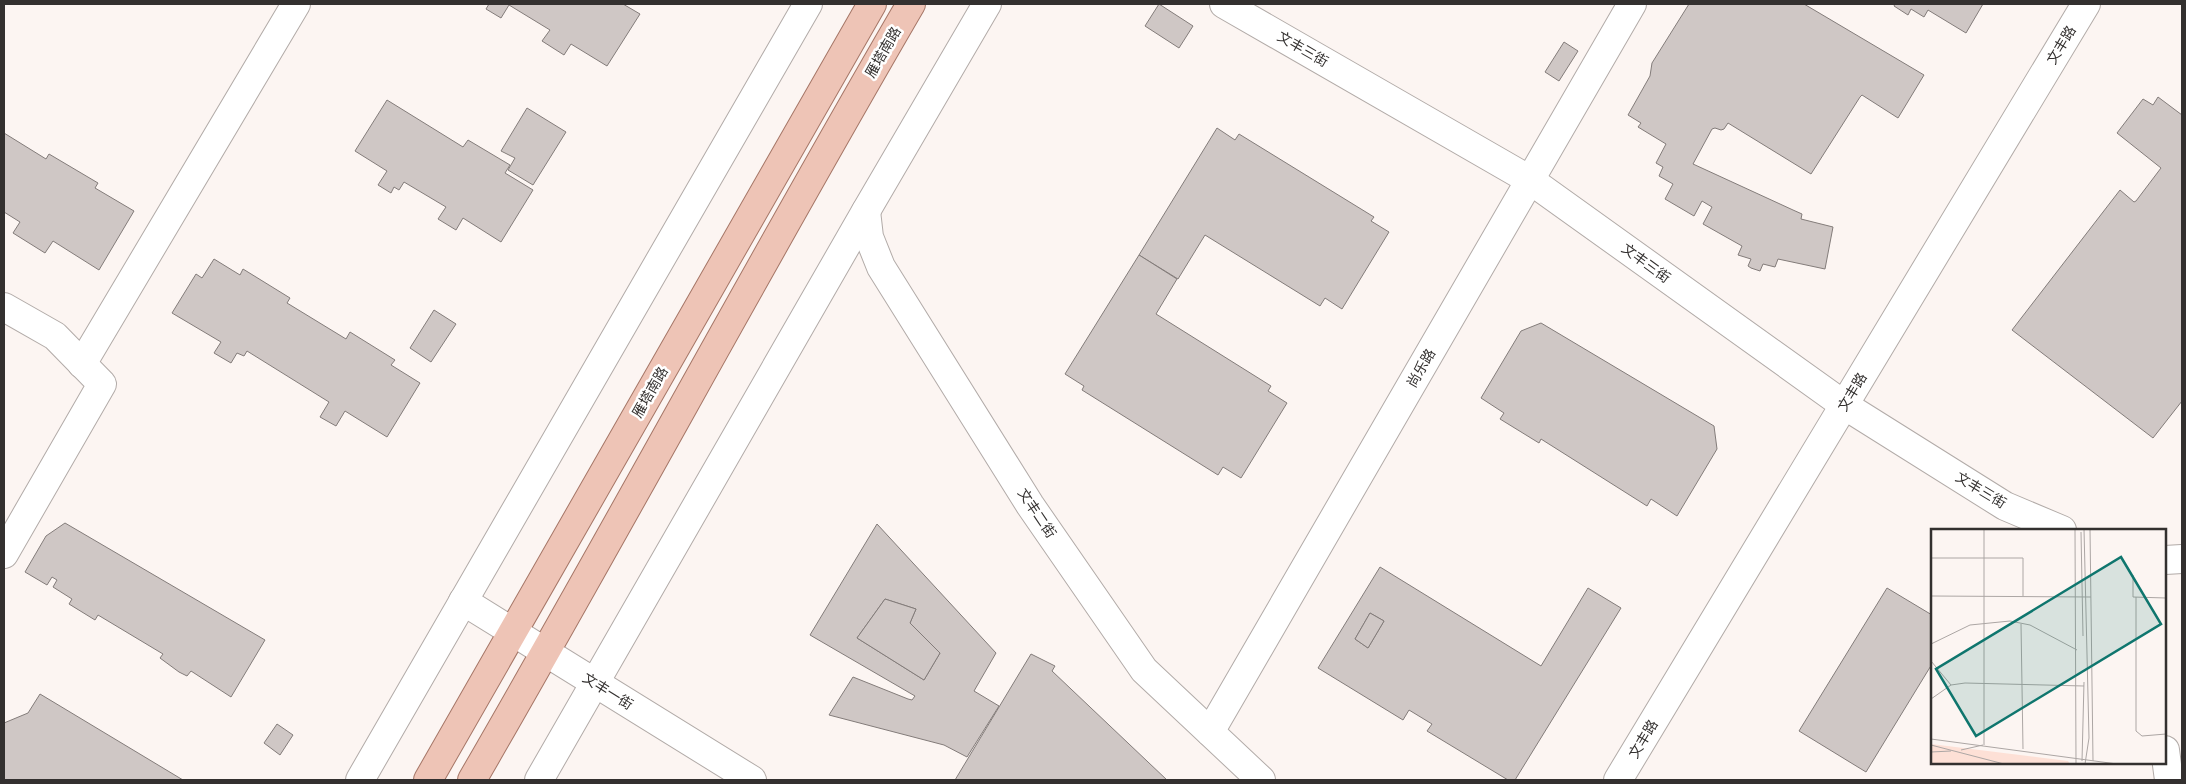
<svg xmlns="http://www.w3.org/2000/svg" width="2186" height="784" viewBox="0 0 2186 784" font-family="Helvetica,'Noto Sans SC',sans-serif">
  <style>
    .building { fill: #cfc7c5; stroke: #837c7a; fill-rule: evenodd }
    .lines { fill: none; stroke-linecap: round; stroke-linejoin: round }
    .minor-casing { stroke: #b2aba8; stroke-width: 30 }
    .major-casing { stroke: #a57667; stroke-width: 30 }
    .minor { stroke: #fff; stroke-width: 28 }
    .major { stroke: #eec4b6; stroke-width: 28 }
    .labels { text-anchor: middle; stroke-width: 5; stroke-linejoin: round; paint-order: stroke }
    .street-label { font-size: 14px; fill: #33302f; stroke: #fff }
    .inset-road { fill: none; stroke: #aca6a4; stroke-width: 1 }
    .view { fill: #0f766e; fill-opacity: 0.15; stroke: #0f766e; stroke-width: 2.5 }
    .inset-edge { fill: none; stroke: #33302f; stroke-width: 2.5 }
  </style>
  <rect width="100%" height="100%" fill="#fcf5f2"/>
  <g class="building">
    <path d="M489,4H623L640,14L607,66L571,44L564,55L542,41L550,30L509,5L501,18L486,9Z"/>
    <path d="M1159,4L1193,26L1179,48L1145,26Z"/>
    <path d="M1689,4H1804L1924,75L1898,118L1862,95L1860,97L1811,174L1728,123L1724,129L1721,130L1715,128L1712,129L1693,164L1793,210L1802,214L1801,219L1833,227L1825,269L1778,259L1775,267L1763,264L1760,271L1751,268L1748,266L1751,259L1738,255L1742,246L1703,224L1712,207L1702,201L1694,216L1665,199L1673,184L1659,176L1663,167L1656,163L1666,144L1638,127L1641,123L1628,115L1650,76L1652,63Z"/>
    <path d="M1895,4H1983L1966,33L1928,10L1924,17L1911,9L1908,15L1894,6Z"/>
    <path d="M1564,42L1578,51L1559,81L1545,72Z"/>
    <path d="M2158,97L2182,115V401L2153,438L2012,330L2120,190L2134,202L2136,201L2161,168L2117,133L2143,99L2153,105Z"/>
    <path d="M387,100L463,147L468,140L510,165L505,173L533,190L501,242L463,218L456,230L438,219L446,207L404,182L399,190L394,187L391,193L378,185L387,171L355,151Z"/>
    <path d="M527,108L566,132L533,185L508,170L515,158L501,151Z"/>
    <path d="M1217,128L1235,140L1239,134L1374,217L1371,221L1389,232L1342,309L1325,298L1320,306L1205,235L1178,279L1139,255Z"/>
    <path d="M4,133L46,159L49,154L98,183L95,188L134,211L99,270L53,241L45,253L13,233L20,222L4,212Z"/>
    <path d="M1139,255L1177,279L1156,314L1271,386L1268,391L1287,403L1241,478L1223,467L1218,475L1082,390L1084,386L1065,374Z"/>
    <path d="M214,259L240,275L243,269L290,298L287,303L346,339L350,332L395,360L391,365L420,383L387,437L345,411L336,426L320,417L329,402L247,351L244,356L237,353L231,363L214,353L221,342L172,313L196,274L202,278Z"/>
    <path d="M434,310L456,324L431,362L410,348Z"/>
    <path d="M1541,323L1714,426L1717,449L1677,516L1651,499L1647,506L1541,439L1539,443L1500,419L1504,413L1481,398L1521,331Z"/>
    <path d="M65,523L265,640L231,697L191,671L187,676L179,672L160,658L163,654L98,615L95,620L69,604L72,599L53,587L57,580L52,577L47,585L25,572L46,536Z"/>
    <path d="M877,524L996,653L974,691L999,706L967,757L944,745L829,715L853,677L908,699L912,700L915,696L810,635ZM885,599L916,609L910,623L940,653L924,680L857,638Z"/>
    <path d="M1380,567L1541,666L1588,588L1621,608L1515,780H1508L1427,731L1432,724L1409,710L1403,720L1318,668ZM1370,613L1384,621L1368,648L1355,639Z"/>
    <path d="M1887,588L1932,615V664L1866,772L1799,731Z"/>
    <path d="M885,599L916,609L910,623L940,653L924,680L857,638Z"/>
    <path d="M1370,613L1384,621L1368,648L1355,639Z"/>
    <path d="M1031,654L1055,666L1052,671L1167,780H955Z"/>
    <path d="M40,694L55,703L183,780H4V723L28,713Z"/>
    <path d="M277,724L293,735L280,755L264,743Z"/>
  </g>
  <g class="lines">
    <g class="minor-casing">
      <g id="minor">
        <path d="M1224,4L1530,180L1844,405L2005,506L2062,530"/>
        <path d="M866,211L869,237L881,267L1030,505L1144,670L1261,780"/>
        <path d="M4,307L55,336L102,384L4,554"/>
        <path d="M82,364L296,4"/>
        <path d="M2165,560L2182,559"/>
        <path d="M463,601L752,780"/>
        <path d="M1210,732L1632,4"/>
        <path d="M2165,750L2169,780"/>
        <path d="M360,780L808,4"/>
        <path d="M539,780L866,211L987,4"/>
        <path d="M1618,780L2086,4"/>
      </g>
    </g>
    <g class="major-casing">
      <g id="major">
        <path d="M428,780L872,4"/>
        <path d="M472,780C621,523 761,261 911,4"/>
      </g>
    </g>
    <use href="#minor" class="minor"/>
    <use href="#major" class="major"/>
  </g>
  <g class="labels">
    <g class="street-label">
      <text transform="translate(2061 45) rotate(-59)" y="5">文丰路</text>
      <text transform="translate(1303 49) rotate(30)" y="5">文丰三街</text>
      <text transform="translate(883 52) rotate(-60)" y="5">雁塔南路</text>
      <text transform="translate(1646 263) rotate(36)" y="5">文丰三街</text>
      <text transform="translate(1421 368) rotate(-60)" y="5">尚乐路</text>
      <text transform="translate(650 392) rotate(-60)" y="5">雁塔南路</text>
      <text transform="translate(1852 392) rotate(-59)" y="5">文丰路</text>
      <text transform="translate(1981 490) rotate(31)" y="5">文丰三街</text>
      <text transform="translate(1037 513) rotate(56)" y="5">文丰二街</text>
      <text transform="translate(608 691) rotate(32)" y="5">文丰一街</text>
      <text transform="translate(1643 739) rotate(-59)" y="5">文丰路</text>
    </g>
  </g>
  <g transform="translate(1931 529)">
    <rect width="235" height="235" fill="#fcf5f2"/>
    <path d="M0,215L137,232L139,235H0Z" fill="#fde0d6"/>
    <path class="inset-road" d="M144,0L145,235M153,0L158,209L154,235M159,0L162,232M150,3L152,107M0,29H92V67M202,46V68L235,69M0,67L160,68M205,68V202L211,207L235,205M90,95L92,220M0,115L39,96L79,92L99,96L146,121M0,132L20,156M0,170L20,156L34,154L153,157M0,210L186,235M0,216L73,235M53,216V0M30,221L52,216M0,223L20,222M151,232L153,153"/>
    <path class="view" d="M190,28L230,95L45,207L5,140Z"/>
    <rect width="235" height="235" class="inset-edge"/>
  </g>
  <rect width="2186" height="784" fill="none" stroke="#33302f" stroke-width="10"/>
</svg>
